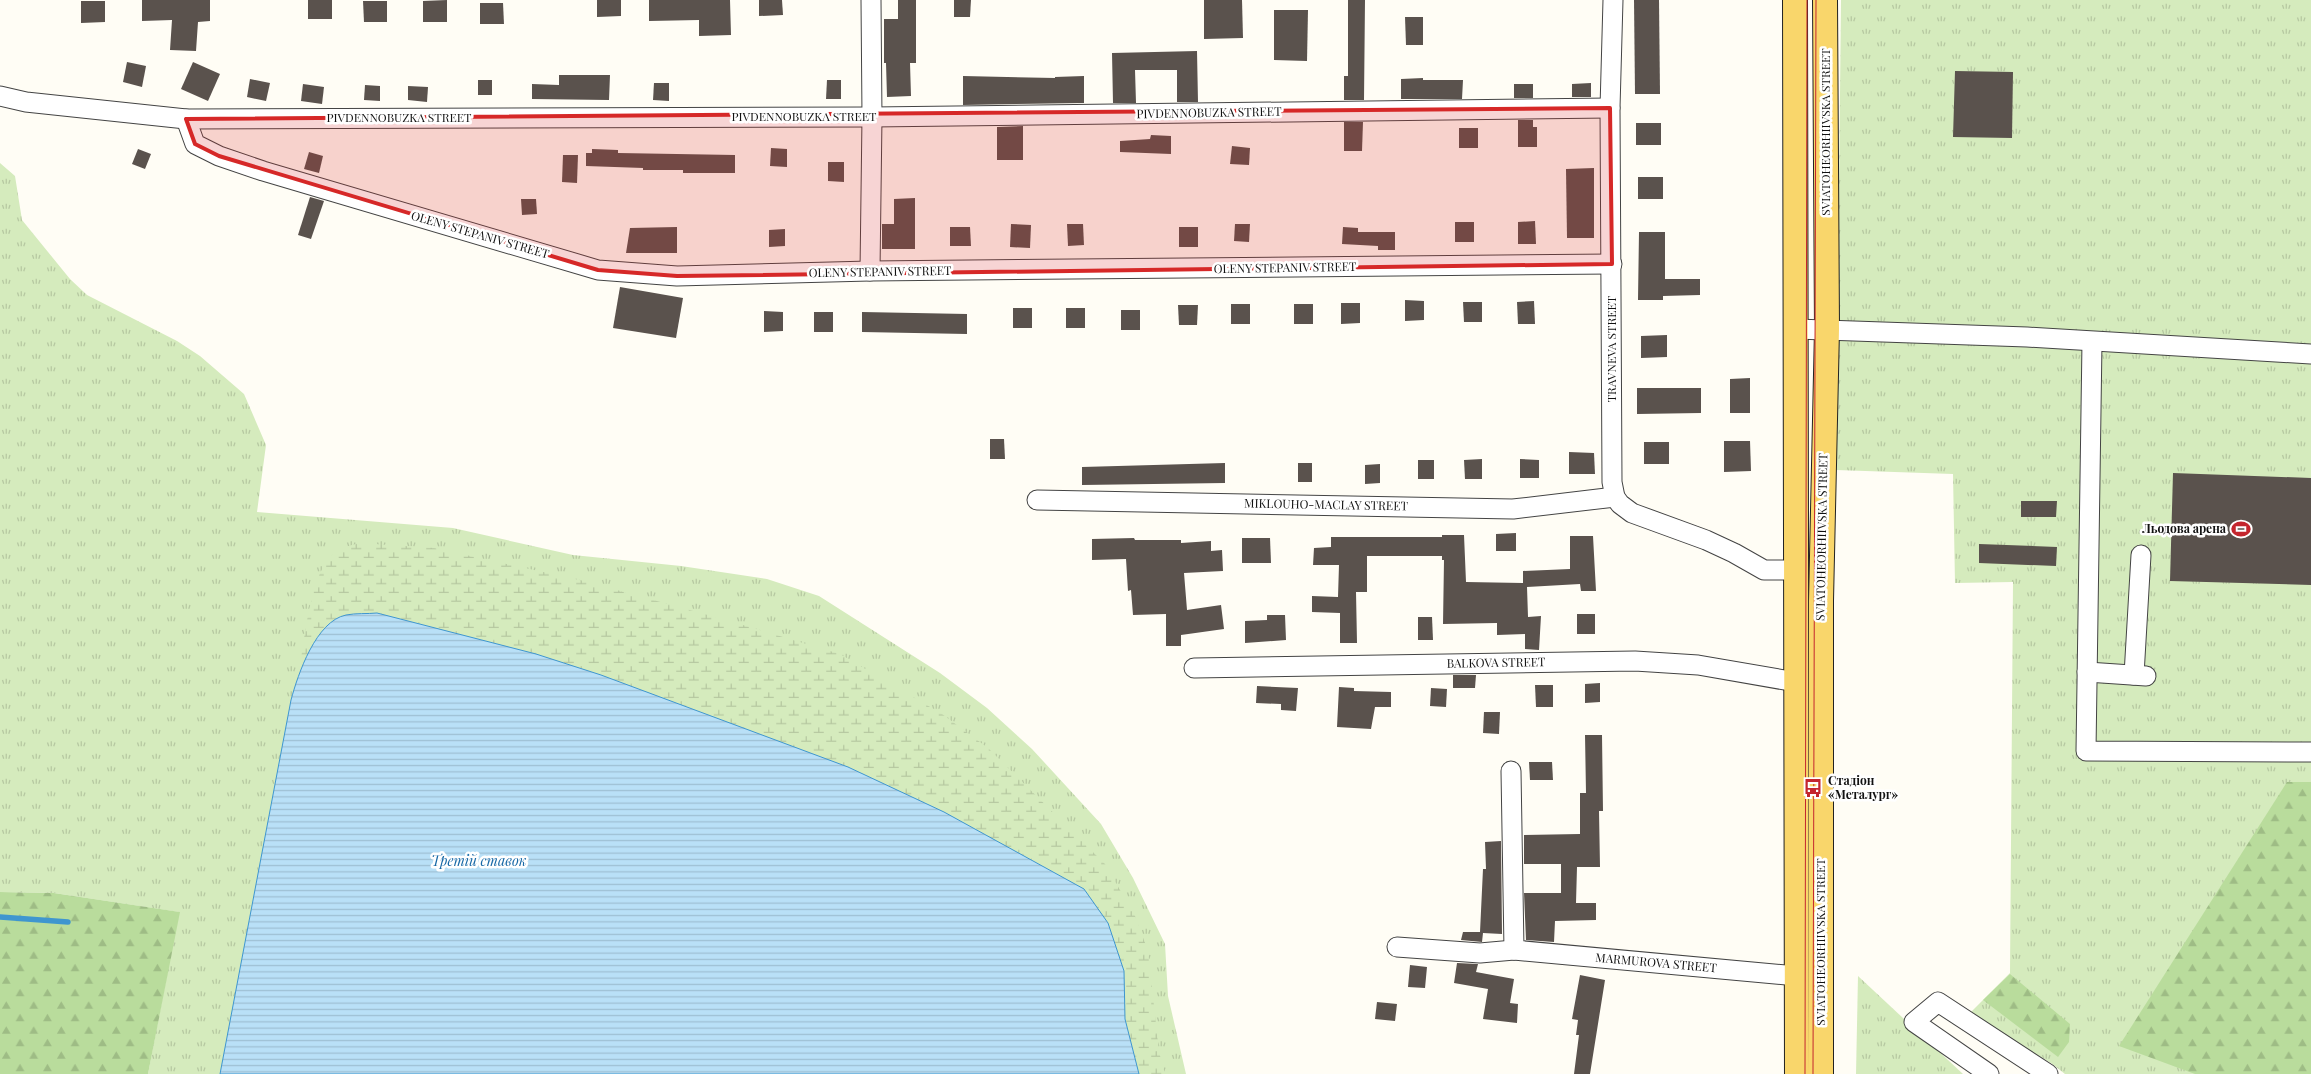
<svg xmlns="http://www.w3.org/2000/svg" width="2311" height="1074" viewBox="0 0 2311 1074" font-family="'Playfair Display',serif">
  <style>
    .grass { fill: url(#grass-tufts) }
    .forest { fill: url(#forest-firs) }
    .wetland { fill: url(#wetland-marsh) }
    .water { fill: url(#water-rules); stroke: #3f96cf }
    .lines { fill: none; stroke-linecap: round; stroke-linejoin: round }
    .stream { stroke: #3f96cf; stroke-width: 5.5 }
    .building { fill: #5a524d }
    .minor-casing { stroke: #444; stroke-width: 21 }
    .major-casing { stroke: #222; stroke-width: 26 }
    .minor { stroke: #fff; stroke-width: 19 }
    .major { stroke: #f9d66b; stroke-width: 24 }
    .tram { stroke: #c4262e; stroke-width: 1 }
    .marked { fill: #d62828; fill-opacity: 0.2; stroke: #d62828; stroke-width: 4; stroke-linejoin: round }
    .labels { text-anchor: middle; stroke-width: 5; stroke-linejoin: round; paint-order: stroke }
    .street-label { font-size: 12px; fill: #111; stroke: #fff }
    .poi-label { font-size: 12px; font-weight: bold; fill: #111; stroke: #fff; text-anchor: end }
    .water-label { font-size: 14px; font-style: italic; fill: #1768a6; stroke: #fff }
  </style>
  <defs>
    <pattern id="grass-tufts" width="24" height="20" patternUnits="userSpaceOnUse" patternTransform="scale(1.25)"><rect width="24" height="20" fill="#d5ebbd"/><path d="M3 7l-1-3M5 7V3M7 7l1-3M15 17l-1-3M17 17v-4M19 17l1-3" fill="none" stroke="#b6c8a1"/></pattern>
    <pattern id="forest-firs" width="22" height="20" patternUnits="userSpaceOnUse" patternTransform="scale(1.25)"><rect width="22" height="20" fill="#b9dc9c"/><path d="M5 1l3.5 6h-7zM16 11l3.5 6h-7z" fill="#9ebc85"/></pattern>
    <pattern id="wetland-marsh" width="20" height="14" patternUnits="userSpaceOnUse" patternTransform="scale(1.25)"><rect width="20" height="14" fill="#d5ebbd"/><path d="M1 5h8M5 5V1M11 12h8M15 12V8" fill="none" stroke="#b6c8a1"/></pattern>
    <pattern id="water-rules" width="6" height="5" patternUnits="userSpaceOnUse" patternTransform="scale(1.25)"><rect width="6" height="5" fill="#b9e0f7"/><path d="M0 2.5h6" fill="none" stroke="#9ebfd3"/></pattern>
  </defs>
  <rect width="100%" height="100%" fill="#fffdf5"/>
  <g class="grass">
    <path d="M1841,0H2311V1074H2065L2051,1063L1968,1015L2010,973L2013,582L1955,583L1953,474L1836,470Z"/>
    <path d="M0,163L15,176L22,220L70,279L87,295L177,341L200,356L244,394L266,445L257,512L453,528L573,555L681,566L767,579L819,596L940,673L987,708L1032,749L1101,824L1133,878L1165,944L1168,996L1186,1074H148L179,912L54,893L0,892Z"/>
    <path d="M1858,976L1963,1074H1856Z"/>
  </g>
  <g class="forest">
    <path d="M2287,782H2311V1074H2195L2119,1046Z"/>
    <path d="M0,892L54,893L180,912L148,1074H0Z"/>
    <path d="M2010,974L2070,1024L2069,1042L2058,1057L1983,1000Z"/>
  </g>
  <path class="wetland" d="M359,543L434,548L584,581L726,620L840,654L942,714L988,748L1105,864L1135,916L1148,951L1159,1052L1165,1074H1139L1125,1019L1124,971L1084,890L944,812L848,767L601,675L536,654L377,613L313,646L299,671C305,640 310,568 337,551C343,547 353,545 359,543Z"/>
  <path class="water" d="M377,613L536,654L601,675L848,767L944,812L1084,889L1108,923L1124,971L1125,1019L1139,1074H220L291,700C298,674 316,621 346,615C356,613 367,614 377,613Z"/>
  <g class="lines">
    <path class="stream" d="M0,917L68,922"/>
  </g>
  <g class="building">
    <path d="M142,0H210V21L198,22L196,51L170,50L172,20L142,21Z"/>
    <rect x="308" y="0" width="24" height="19"/>
    <path d="M447,0V22H423V1Z"/>
    <path d="M597,0H621V16L597,17Z"/>
    <path d="M649,0H730L731,35L699,36V20L649,21Z"/>
    <path d="M759,0H782L783,15L759,16Z"/>
    <path d="M898,0H916V63H910L911,96L887,97L886,63H884V19H898Z"/>
    <path d="M954,0H971L970,17H954Z"/>
    <path d="M1204,0H1242L1243,38L1204,39Z"/>
    <path d="M1348,0H1365L1364,100H1344V76H1348Z"/>
    <path d="M1634,0H1659L1660,94H1635Z"/>
    <path d="M81,1H105V22L81,23Z"/>
    <path d="M363,1H387V22H364Z"/>
    <path d="M480,3H503L504,24H480Z"/>
    <path d="M1274,10H1308L1307,61L1274,60Z"/>
    <path d="M1405,17H1423V45H1406Z"/>
    <path d="M1197,51L1198,102H1177V70H1135L1136,103H1113L1112,53Z"/>
    <path d="M127,62L146,66L142,87L123,82Z"/>
    <path d="M193,62L220,74L208,101L181,89Z"/>
    <path d="M1955,71L2013,72L2012,138L1953,137Z"/>
    <path d="M559,75H610L609,100L532,99V84L559,85Z"/>
    <path d="M963,76L1055,78V77L1084,76V103L963,105Z"/>
    <path d="M1423,78V80H1463L1462,99H1401V79Z"/>
    <path d="M250,79L270,83L266,101L247,97Z"/>
    <rect x="478" y="80" width="14" height="15"/>
    <path d="M827,80H841V99H826Z"/>
    <path d="M654,83H669V101L653,100Z"/>
    <path d="M1591,83V97H1572V84Z"/>
    <path d="M303,84L324,87L322,104L301,101Z"/>
    <rect x="1514" y="84" width="19" height="14"/>
    <path d="M365,85L380,86V101L364,100Z"/>
    <path d="M408,86L428,87L427,102L408,100Z"/>
    <path d="M1518,120H1533V127H1537V147H1518Z"/>
    <path d="M1344,122H1363L1362,151H1344Z"/>
    <rect x="1636" y="123" width="25" height="22"/>
    <path d="M1023,126V160H997V127Z"/>
    <rect x="1459" y="128" width="19" height="20"/>
    <path d="M1151,135L1171,136V154L1120,152V141L1150,139Z"/>
    <path d="M1232,146L1250,148L1249,165L1230,164Z"/>
    <path d="M771,148L787,149V167L770,166Z"/>
    <path d="M138,149L151,154L145,169L132,164Z"/>
    <path d="M592,149L618,150V153L735,155V173H683V170H643V168L586,166V153H592Z"/>
    <path d="M309,152L323,156L319,173L304,169Z"/>
    <path d="M563,155H578L577,183L562,182Z"/>
    <path d="M828,162H844V182L828,181Z"/>
    <path d="M1594,168V238H1567L1566,169Z"/>
    <rect x="1638" y="177" width="25" height="22"/>
    <path d="M310,197L324,201L311,239L298,235Z"/>
    <path d="M915,198V249H882V224H894V199Z"/>
    <path d="M521,199H536L537,214L522,215Z"/>
    <path d="M1535,221L1536,244H1518V222Z"/>
    <rect x="1455" y="222" width="19" height="20"/>
    <path d="M1011,224L1031,225L1030,248L1010,247Z"/>
    <path d="M1067,224H1083L1084,245L1068,246Z"/>
    <path d="M1235,224H1250L1249,242L1234,241Z"/>
    <path d="M677,227V253H626L630,228Z"/>
    <path d="M950,227H970L971,246H950Z"/>
    <rect x="1179" y="227" width="19" height="20"/>
    <path d="M1343,227L1358,228V232H1395V250H1378V246L1342,244Z"/>
    <path d="M785,229V246L769,247V230Z"/>
    <path d="M1639,232H1665V279H1700V295L1663,296V300H1638Z"/>
    <path d="M620,287L683,298L676,338L613,328Z"/>
    <path d="M1405,300L1424,301V320L1405,321Z"/>
    <path d="M1534,301L1535,324H1518L1517,302Z"/>
    <path d="M1463,302H1482V322H1464Z"/>
    <path d="M1341,303H1360V323L1341,324Z"/>
    <rect x="1231" y="304" width="19" height="20"/>
    <rect x="1294" y="304" width="19" height="20"/>
    <path d="M1178,305H1198L1197,325H1179Z"/>
    <rect x="1013" y="308" width="19" height="20"/>
    <rect x="1066" y="308" width="19" height="20"/>
    <rect x="1121" y="310" width="19" height="20"/>
    <path d="M764,311L783,312V331L764,332Z"/>
    <rect x="814" y="312" width="19" height="20"/>
    <path d="M862,312L967,314V334L862,332Z"/>
    <path d="M1667,335V357L1641,358V336Z"/>
    <path d="M1750,378V413H1730V379Z"/>
    <path d="M1637,388H1701V413L1637,414Z"/>
    <path d="M990,439H1004L1005,459H990Z"/>
    <path d="M1724,441H1750L1751,471L1724,472Z"/>
    <rect x="1644" y="442" width="25" height="22"/>
    <path d="M1569,452L1594,453L1595,474H1569Z"/>
    <path d="M1482,459V479H1465L1464,460Z"/>
    <path d="M1520,459L1539,460V478H1520Z"/>
    <rect x="1418" y="460" width="16" height="19"/>
    <path d="M1225,463V483L1082,485V467Z"/>
    <rect x="1298" y="463" width="14" height="19"/>
    <path d="M1380,464V483L1365,484V465Z"/>
    <path d="M2173,473L2311,478V585L2170,581Z"/>
    <path d="M2021,501H2057L2056,517H2021Z"/>
    <path d="M1516,533V551H1496V534Z"/>
    <path d="M1442,535H1464L1466,582L1523,583V571L1570,569V536H1593L1596,591H1581L1580,584L1527,587L1528,617L1541,616L1539,650L1525,649V634L1497,635V623L1443,624L1444,560H1442V556H1367V592H1356L1357,643H1340V613L1312,612V596L1338,597L1339,565H1313L1314,548L1331,547V537H1442Z"/>
    <path d="M1134,538L1135,540H1181V543L1211,541V551L1222,550L1223,571L1184,573L1187,610L1221,605L1224,629L1181,635V646H1166V614L1133,615L1131,590L1128,591L1126,559L1092,560V539Z"/>
    <path d="M1242,538H1270L1271,563H1242Z"/>
    <path d="M1979,544L2057,547L2056,566L1979,563Z"/>
    <rect x="1577" y="614" width="18" height="20"/>
    <path d="M1267,615H1285L1286,640L1245,643V621L1267,620Z"/>
    <path d="M1418,617H1432L1433,640H1418Z"/>
    <path d="M1453,675H1476L1475,688H1453Z"/>
    <path d="M1600,683V702L1585,703V684Z"/>
    <path d="M1535,685H1553V707H1536Z"/>
    <path d="M1257,686L1298,688L1296,711L1281,710V704L1256,703Z"/>
    <path d="M1339,687L1354,688V691L1391,692V707H1375L1371,729L1337,727Z"/>
    <path d="M1431,688L1447,689L1446,707L1430,706Z"/>
    <path d="M1484,712H1500L1499,734L1483,733Z"/>
    <path d="M1585,735H1602L1603,811H1599L1600,867H1577L1576,903H1596V920L1555,921L1554,942L1526,940L1524,893H1561V864H1524V835L1580,834V793H1586Z"/>
    <path d="M1529,762H1552L1553,780H1530Z"/>
    <path d="M1501,841L1502,934L1483,933L1482,942L1461,940L1463,932H1480L1483,869H1486L1485,842Z"/>
    <path d="M1457,963L1478,964L1476,972L1514,979L1510,1003L1518,1004L1517,1023L1483,1019L1488,989L1454,983Z"/>
    <path d="M1410,965L1427,967L1425,988L1408,987Z"/>
    <path d="M1580,975L1605,980L1590,1074H1574L1579,1035H1576L1578,1020L1572,1019Z"/>
    <path d="M1377,1002L1397,1004L1395,1021L1375,1019Z"/>
  </g>
  <g class="lines">
    <g class="minor-casing">
      <g id="minor">
        <path d="M1613,0L1610,108L1612,482L1615,497L1620,504L1632,513L1706,540L1734,553L1764,570H1796"/>
        <path d="M0,96L26,102L186,119L872,117L1610,108"/>
        <path d="M186,119L195,144L219,156L263,171L598,270L677,276L870,271L1612,264"/>
        <path d="M870,271L872,117L871,0"/>
        <path d="M1796,329L2027,337L2311,354"/>
        <path d="M2092,342L2086,751L2311,752"/>
        <path d="M1037,500L1513,509L1615,497"/>
        <path d="M1194,668L1635,661L1698,665L1796,682"/>
        <path d="M2087,672L2146,676"/>
        <path d="M2134,675L2141,555"/>
        <path d="M1511,771L1514,950"/>
        <path d="M1397,947L1480,953L1514,950L1797,976"/>
        <path d="M1989,1074L1914,1022L1938,1002L2048,1074"/>
      </g>
    </g>
    <g class="major-casing">
      <g id="major">
        <path d="M1795,0L1797,1074"/>
        <path d="M1821,1074V601L1827,329L1825,0"/>
      </g>
    </g>
    <use href="#minor" class="minor"/>
    <use href="#major" class="major"/>
    <g class="tram">
      <path d="M1805,1074L1807,0"/>
      <path d="M1813,1074L1816,0"/>
    </g>
  </g>
  <path class="marked" d="M1610,108L1612,264L677,276L598,270L219,156L195,144L186,119Z"/>
  <defs>
    <g id="stadium-bare" transform="scale(1.5)"><path d="M0-5a6.5 5 0 1 0 0 10a6.5 5 0 1 0 0-10ZM-3.5-1.8h7v3.6h-7Z" fill="#c4262e" stroke="#fff" stroke-width="2.5" paint-order="stroke"/></g>
    <g id="bus-bare" transform="scale(1.5)"><path d="M-5-6H5V4H4V6H2V4H-2V6H-4V4H-5ZM-3.5-4V0h7V-4ZM-3.5 1.2v1.5H-2V1.2ZM2 1.2v1.5H3.5V1.2Z" fill="#c4262e" stroke="#fff" stroke-width="2.5" paint-order="stroke"/></g>
  </defs>
  <g fill-rule="evenodd">
    <use href="#stadium-bare" x="2241" y="529"/>
    <use href="#bus-bare" x="1813" y="788"/>
  </g>
  <g class="labels">
    <g class="street-label">
      <text transform="translate(1209 113) rotate(-1)" y="4">PIVDENNOBUZKA STREET</text>
      <text x="804" y="121">PIVDENNOBUZKA STREET</text>
      <text x="399" y="122">PIVDENNOBUZKA STREET</text>
      <text transform="translate(1826 132) rotate(-90)" y="4">SVIATOHEORHIIVSKA STREET</text>
      <text transform="translate(480 235) rotate(16)" y="4">OLENY STEPANIV STREET</text>
      <text transform="translate(1285 268) rotate(-1)" y="4">OLENY STEPANIV STREET</text>
      <text transform="translate(880 272) rotate(-1)" y="4">OLENY STEPANIV STREET</text>
      <text transform="translate(1612 349) rotate(-90)" y="4">TRAVNEVA STREET</text>
      <text transform="translate(1326 505) rotate(1)" y="4">MIKLOUHO-MACLAY STREET</text>
      <text transform="translate(1822 537) rotate(-89)" y="4">SVIATOHEORHIIVSKA STREET</text>
      <text transform="translate(1496 663) rotate(-1)" y="4">BALKOVA STREET</text>
      <text transform="translate(1821 942) rotate(-90)" y="4">SVIATOHEORHIIVSKA STREET</text>
      <text transform="translate(1656 963) rotate(5)" y="4">MARMUROVA STREET</text>
    </g>
    <g class="poi-label">
      <text x="2226" y="533">Льодова арена</text>
      <text x="1828" y="785" text-anchor="start">Стадіон<tspan x="1828" dy="14">«Металург»</tspan></text>
    </g>
    <g class="water-label">
      <text x="479" y="866">Третій ставок</text>
    </g>
  </g>
</svg>
